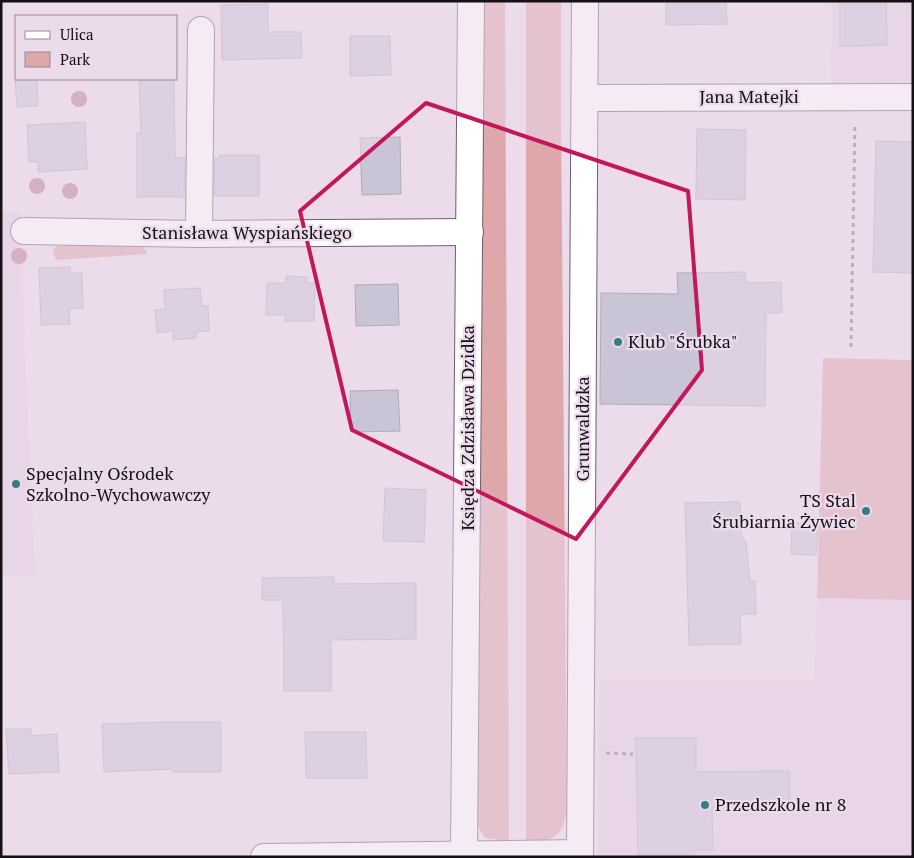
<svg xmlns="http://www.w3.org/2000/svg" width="914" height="858" viewBox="0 0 914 858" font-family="'PT Serif',serif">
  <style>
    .built { fill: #e4cee4 }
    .green { fill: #dea7aa }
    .building { fill: #cac4d7; stroke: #b1abbd }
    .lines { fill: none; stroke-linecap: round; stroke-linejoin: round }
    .minor-casing { stroke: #6d5f6d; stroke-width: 28 }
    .path { stroke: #847a84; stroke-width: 3; stroke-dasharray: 4 4; stroke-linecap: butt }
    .minor { stroke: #fff; stroke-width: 26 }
    .tree { fill: #b97e8d }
    .marked { fill: none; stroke: #c2185b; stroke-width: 4; stroke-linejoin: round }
    .poi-dot { fill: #357d84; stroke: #ebdbeb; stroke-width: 2 }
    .labels { text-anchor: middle; stroke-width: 4.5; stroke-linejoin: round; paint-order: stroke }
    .street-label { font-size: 18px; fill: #151015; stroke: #ebdbeb }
    .poi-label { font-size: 18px; fill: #151015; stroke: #ebdbeb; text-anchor: start }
  </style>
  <rect width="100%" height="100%" fill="#ebdbeb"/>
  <g class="built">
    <path d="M831,1H913V97H832Z"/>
    <path d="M21,213L25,354L35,575H1V214Z"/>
    <path d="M817,598L913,600V857H598L600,681H814Z"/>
  </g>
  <g class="green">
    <path d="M484,1H505L509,841L485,838L475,821L481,417Z"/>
    <path d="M526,1H561V119L567,811C565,817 564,826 560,831C553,841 537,843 526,841Z"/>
    <path d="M142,243L147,254L57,260L54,256L53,250L57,246Z"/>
    <path d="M823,358L913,360V600L817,598Z"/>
  </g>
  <g class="building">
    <path d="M666,1H726L727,24L666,25Z"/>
    <path d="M840,1H886L887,45L840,46Z"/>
    <path d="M268,4V32H301L302,58L222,60L221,5Z"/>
    <path d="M350,36H390L391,75L350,76Z"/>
    <path d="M15,79H37L38,106L17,107Z"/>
    <path d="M139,79H174L175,158H185L184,197H137V133H141Z"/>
    <path d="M85,122L87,169L38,172V162H29L27,125Z"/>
    <path d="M697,129L746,130L745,200L696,199Z"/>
    <path d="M400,137L401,194L362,195L360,138Z"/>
    <path d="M876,141L913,142V273L873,272Z"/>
    <path d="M219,155H259V196H214L215,158H219Z"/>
    <path d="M70,267L71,273H82L83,308L69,309L70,324L41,325L39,268Z"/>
    <path d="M745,272L746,283L781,282L782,313H766L765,406L600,404L601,293L678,294L677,273Z"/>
    <path d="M286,276L307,277V283H315L314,321H285V315H266L267,283H286Z"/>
    <path d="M398,284L399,325L356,326L355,285Z"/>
    <path d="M200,288L202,306H208L209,331L196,332V338L173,340V331L157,333L155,310L165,309L164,290Z"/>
    <path d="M398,390L400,431L351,432L350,391Z"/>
    <path d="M385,488L426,490L424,542L383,541Z"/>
    <path d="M740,502L741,535L746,542L750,581H755L756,614H740L741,644L689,645L685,503Z"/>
    <path d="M792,523H818L816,555L791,554Z"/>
    <path d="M334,577V584L416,583V639L331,640V691H284L283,600H262V578Z"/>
    <path d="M164,722H221V772H173V769L104,772L102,724Z"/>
    <path d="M6,729H31L32,736L57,734L59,772L9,774Z"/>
    <path d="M305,732H366L367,778H306Z"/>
    <path d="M636,738H696V772L789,771L790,806L712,807L713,850H694V857H638Z"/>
  </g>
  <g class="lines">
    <g class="minor-casing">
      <g id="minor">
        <path d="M585,98L913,97"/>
        <path d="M24,231L199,234L470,232"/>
        <path d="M199,234L201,30"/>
        <path d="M464,854L471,1"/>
        <path d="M264,857L580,853"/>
        <path d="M580,857L585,1"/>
      </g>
    </g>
    <g class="path">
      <path d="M851,347L855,123"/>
      <path d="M606,753L633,754"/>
    </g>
    <use href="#minor" class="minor"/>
  </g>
  <g class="tree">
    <circle cx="79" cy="99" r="8"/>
    <circle cx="37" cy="186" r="8"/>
    <circle cx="70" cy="191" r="8"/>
    <circle cx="19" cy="256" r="8"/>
  </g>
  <path d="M0 0H914V858H0ZM426,103L688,191L702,370L576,539L352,430L300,211Z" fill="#ebdbeb" fill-opacity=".55" fill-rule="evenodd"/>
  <path class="marked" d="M426,103L688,191L702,370L576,539L352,430L300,211Z"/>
  <g class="poi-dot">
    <circle cx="618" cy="342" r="5"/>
    <circle cx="16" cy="484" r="5"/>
    <circle cx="866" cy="511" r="5"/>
    <circle cx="705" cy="805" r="5"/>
  </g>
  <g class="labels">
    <g class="street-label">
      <text x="749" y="103">Jana Matejki</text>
      <text x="247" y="239">Stanisława Wyspiańskiego</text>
      <text transform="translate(468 428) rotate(-90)" y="6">Księdza Zdzisława Dzidka</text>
      <text transform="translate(583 429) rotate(-90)" y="6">Grunwaldzka</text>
    </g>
    <g class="poi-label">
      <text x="628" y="348">Klub "Śrubka"</text>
      <text x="26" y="480">Specjalny Ośrodek<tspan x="26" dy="21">Szkolno-Wychowawczy</tspan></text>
      <text x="856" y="507" text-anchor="end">TS Stal<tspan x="856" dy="21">Śrubiarnia Żywiec</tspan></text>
      <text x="715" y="811">Przedszkole nr 8</text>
    </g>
  </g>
  <rect width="914" height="858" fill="none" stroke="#151015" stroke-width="5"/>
  <rect x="15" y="15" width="162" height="65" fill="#ebdbeb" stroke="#958a95"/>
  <rect x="25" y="31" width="25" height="8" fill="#ffffff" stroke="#958a95"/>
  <text x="60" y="40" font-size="15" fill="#151015">Ulica</text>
  <rect x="25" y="52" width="25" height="15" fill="#dea7aa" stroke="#958a95"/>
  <text x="60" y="65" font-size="15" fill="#151015">Park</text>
</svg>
